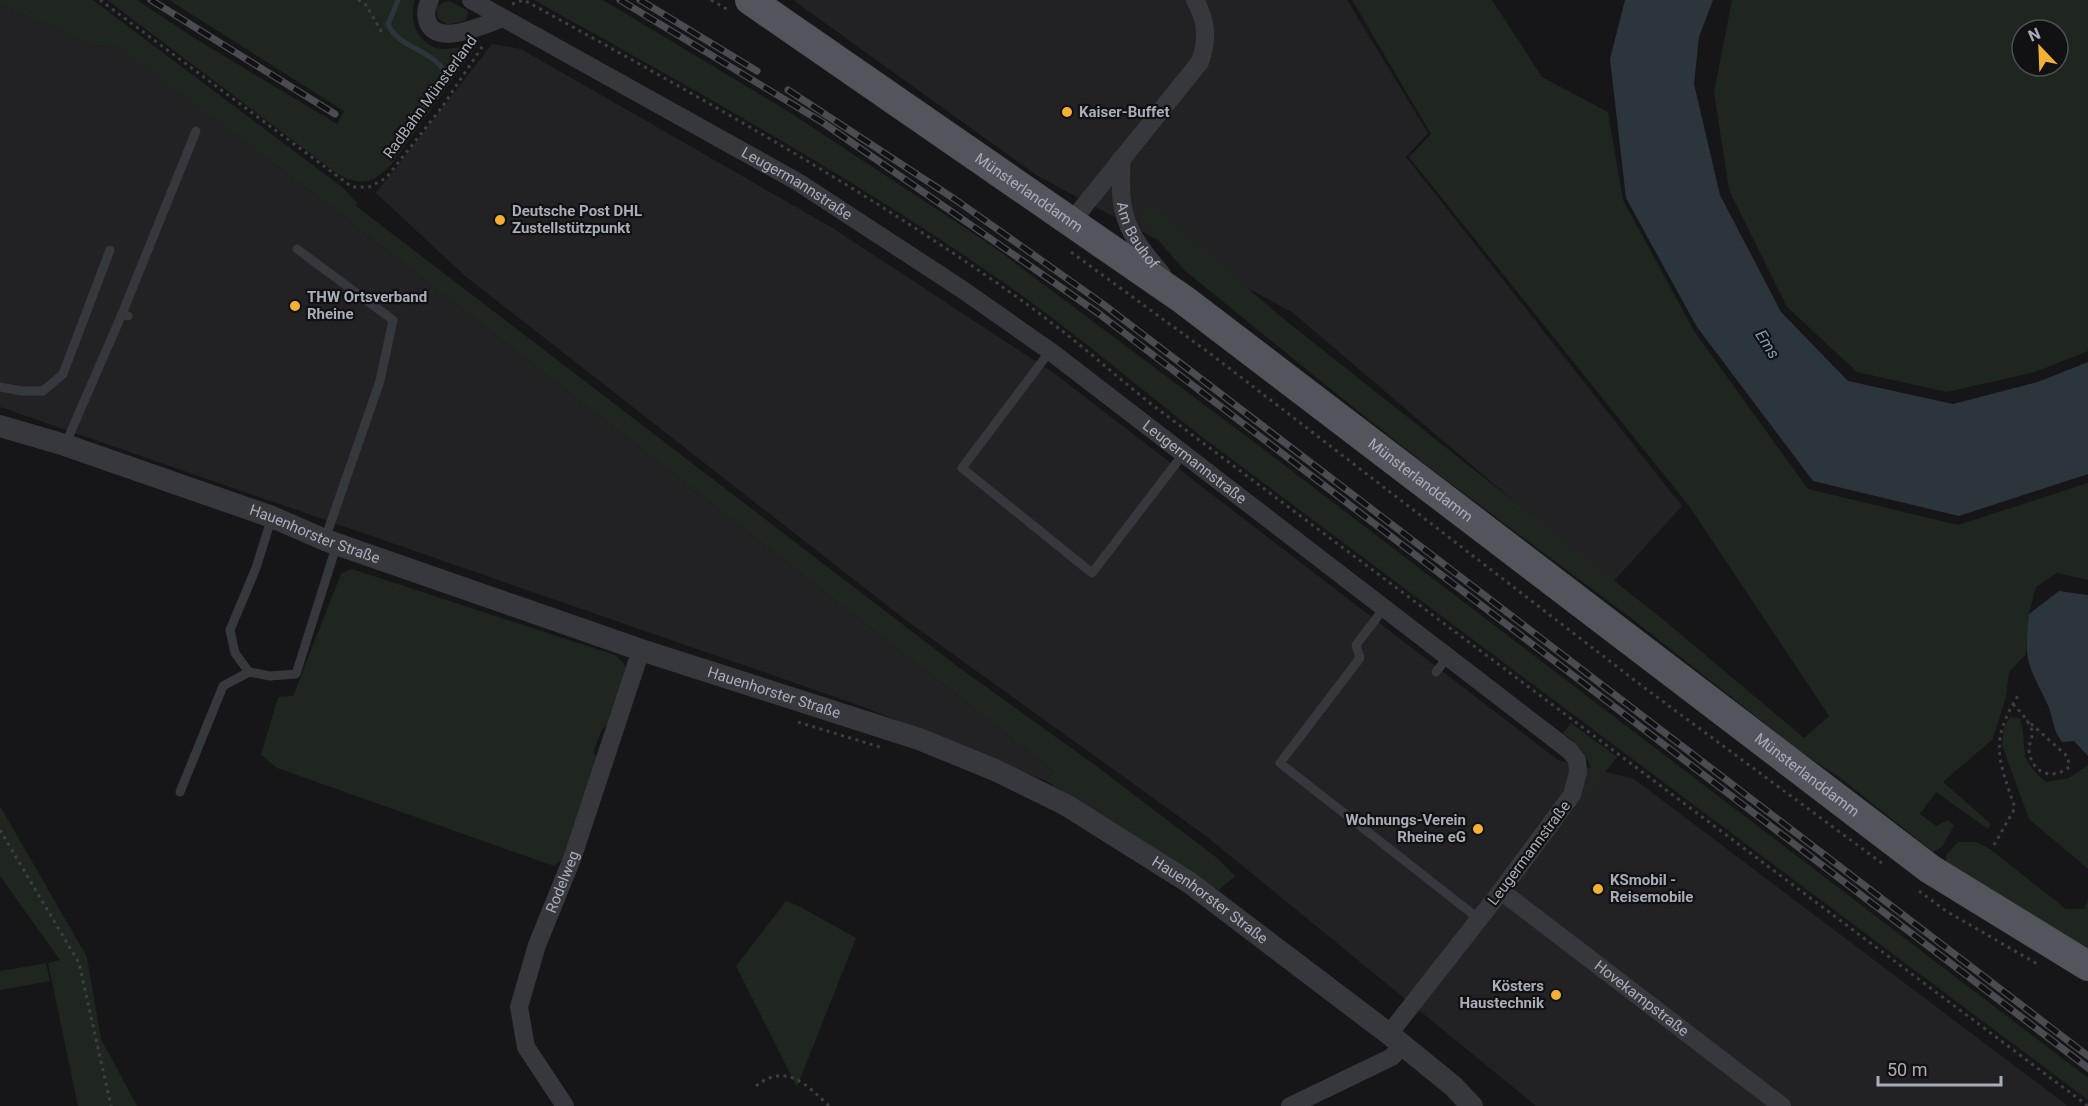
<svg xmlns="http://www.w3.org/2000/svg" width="2088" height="1106" viewBox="0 0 2088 1106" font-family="Roboto,sans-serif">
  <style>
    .built { fill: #222225 }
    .green { fill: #1e261f; fill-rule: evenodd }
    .water { fill: #2c353c }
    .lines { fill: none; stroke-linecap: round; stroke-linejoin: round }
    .stream { stroke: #2c353c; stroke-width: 5 }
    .path { stroke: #3d3f44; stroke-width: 3; stroke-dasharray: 3 4.5; stroke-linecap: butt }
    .service { stroke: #37383d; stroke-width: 9 }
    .minor { stroke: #37383d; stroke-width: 18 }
    .tertiary { stroke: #37383d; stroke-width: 22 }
    .primary { stroke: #53555c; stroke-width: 30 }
    .rail-casing { stroke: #4a4c52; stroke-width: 7 }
    .rail { stroke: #111113; stroke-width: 4.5; stroke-dasharray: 14; stroke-linecap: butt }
    .poi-dot { fill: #f2b134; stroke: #111113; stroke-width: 2 }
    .labels { text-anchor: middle; stroke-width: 4.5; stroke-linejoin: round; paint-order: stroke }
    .street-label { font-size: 15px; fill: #a8adb8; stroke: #111113 }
    .poi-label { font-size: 15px; font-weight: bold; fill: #a8adb8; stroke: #111113; text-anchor: start }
    .water-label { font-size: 16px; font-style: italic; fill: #7f9bb3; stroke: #111113 }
  </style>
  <rect width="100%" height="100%" fill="#161618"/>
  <g class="built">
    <path d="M793,0H1347L1428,133L1406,157L1682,506L1611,584L1292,312L1036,175Z"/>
    <path d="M0,4L98,47L114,42L311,191L1054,771L1046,781L864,707L0,407Z"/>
    <path d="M492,44L521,49L831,227L1055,374L1558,760L1634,779L2068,1106H1536L1206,836L907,621L465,276L376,193Z"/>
  </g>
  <g class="green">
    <path d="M0,0H93L342,187L357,203L356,206L961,669L1095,765L1217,858L1235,876L1219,890L1046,781L1054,771L311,191L114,43L98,47L0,4Z"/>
    <path d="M107,0H137L191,36L337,124L344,111L169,0H415C407,20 420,49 444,49C457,49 470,43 481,40L391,165C371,186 356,186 332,170Z"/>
    <path d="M534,0H603L786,110L991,245L1254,442L2088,1078V1100L1201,436C1133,383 1068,327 997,278C849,175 691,88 534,0Z"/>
    <path d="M1352,0H1492L1542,77L1608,112L1623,200L1694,331L1808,489L1958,525L2088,483V580L2057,573L2036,587L2029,614L2026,654L2009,672L2006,696L1993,739L1943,782L1991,824L1988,829L1936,792L1920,814L1936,826L1948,820L1954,826L1942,847L1933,852L1843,780L1797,749L1631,618L1430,468L1328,387L1183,269L1143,222L1142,210L1151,205L1280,316L1665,621L1804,738L1829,716L1689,506L1409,157L1431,134Z"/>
    <path d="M1732,0H2088V351L2035,372L1947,392L1857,372L1787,307L1729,190L1714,92ZM2022,30H2058V66H2022Z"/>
    <path d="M450,1L468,11L466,20L448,25L438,19L436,8L444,2Z"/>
    <path d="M352,569L615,655L623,662L628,672L610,723L602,729L593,753L596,755V767L563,859L554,866L277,768L261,755L278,697L293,696L341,574Z"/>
    <path d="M2010,717L2020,718C2029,749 2015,757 2046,782L2069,778L2088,765V869L2029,819L2002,745L2004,727Z"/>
    <path d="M1571,723L1617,757L1559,832L1558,830C1587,791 1612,770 1563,733Z"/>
    <path d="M0,806L87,957L101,1039L137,1106H78L48,963L60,960L0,876Z"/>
    <path d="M1958,842H1976L1990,849L2066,909H2084L2088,900V953L1946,863V855Z"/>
    <path d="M786,901L797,905L856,938L797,1087L736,966Z"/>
    <path d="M46,963L50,981L0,990V971Z"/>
  </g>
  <g class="water">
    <path d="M1625,0H1713L1699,37L1694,84L1720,195L1781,312L1848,381L1953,404L2038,382L2088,362V474L1959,516L1813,481L1697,327L1626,198L1610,59Z"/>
    <path d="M2059,591L2088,595V756L2074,741L2062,742C2051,726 2054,718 2047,703C2027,662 2024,662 2029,614Z"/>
  </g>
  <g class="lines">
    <path class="stream" d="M398,0L388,24C398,48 431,49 444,71L443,81L401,135"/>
    <g class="path">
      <path d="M100,0L352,187H369L386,178L442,107L484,44"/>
      <path d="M358,0L366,5L382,33"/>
      <path d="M711,0L730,11"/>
      <path d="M512,4L524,0C669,80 815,161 953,253C987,276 1021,299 1053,324C1088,350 1120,380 1155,407L2088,1106"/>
      <path d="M1071,252L1212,355L1646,689L1883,864"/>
      <path d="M2013,704C2020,712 2029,720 2032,731C2033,737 2029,743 2029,750C2031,773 2052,781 2069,767L2068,757L2027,720"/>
      <path d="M798,722L883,748"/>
      <path d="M0,830L79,963L111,1106"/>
      <path d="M1994,845L2015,808C1998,757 1989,742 2019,694"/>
      <path d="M1919,891L1946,911L2039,965"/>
      <path d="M756,1086C786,1062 807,1085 829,1106"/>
    </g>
    <g class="service">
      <path d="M297,249L393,320L380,381L325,539"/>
      <path d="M122,314L196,131"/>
      <path d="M1050,351L962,468L1092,573L1184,453"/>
      <path d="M0,387L22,391H43L63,374L110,250"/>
      <path d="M65,445L122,314L128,316"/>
      <path d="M1385,607L1356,645L1360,658L1280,763L1479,919"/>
      <path d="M249,672L235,653L230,630L256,568L272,517"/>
      <path d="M1436,672L1449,655"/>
      <path d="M180,792L223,686L249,672L270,676L296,674L337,544"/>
    </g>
    <g class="minor">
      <path d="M430,0C426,7 425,15 428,23C439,47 486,24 503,18"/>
      <path id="s1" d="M471,0L798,182L960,288L1050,351L1570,751L1577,760L1578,772L1572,795L1501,891L1389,1034"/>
      <path id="s2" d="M1122,158C1117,214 1126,232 1162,274"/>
      <path d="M1071,222L1200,62C1208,39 1207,22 1195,0"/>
      <path id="s3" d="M1501,891L1782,1106"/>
      <path id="s4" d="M565,1106L526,1047L519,1007L537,945L572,859L641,650"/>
      <path d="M1290,1106L1392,1057L1402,1045"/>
    </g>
    <path class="tertiary" id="s5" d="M0,426L65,445L272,517L325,540L641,650L919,739L995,770L1066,805L1190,883L1389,1034L1453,1086L1472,1106"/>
    <path class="primary" id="s6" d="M750,0L1184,300L1930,869L2088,966"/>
    <g class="rail-casing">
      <g id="rail">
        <path d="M151,0L335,114"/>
        <path d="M620,0L822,122L1098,313L2088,1068"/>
        <path d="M640,0L757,71"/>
        <path d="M788,90L956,200L1103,304L2088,1056"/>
      </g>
    </g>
    <use href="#rail" class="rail"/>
  </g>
  <g class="poi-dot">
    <circle cx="1067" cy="112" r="6"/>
    <circle cx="500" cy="220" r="6"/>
    <circle cx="295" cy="306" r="6"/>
    <circle cx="1478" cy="829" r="6"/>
    <circle cx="1598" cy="889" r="6"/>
    <circle cx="1556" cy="995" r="6"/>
  </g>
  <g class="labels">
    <g class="street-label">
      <text transform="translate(430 97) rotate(-54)" y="5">RadBahn Münsterland</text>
      <text dy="5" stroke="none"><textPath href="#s1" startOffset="374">Leugermannstraße</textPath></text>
      <text dy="5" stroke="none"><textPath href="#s6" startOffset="339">Münsterlanddamm</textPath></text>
      <text dy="5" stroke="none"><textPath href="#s2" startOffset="81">Am Bauhof</textPath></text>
      <text dy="5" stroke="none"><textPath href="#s1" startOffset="860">Leugermannstraße</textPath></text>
      <text dy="5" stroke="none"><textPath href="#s6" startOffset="825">Münsterlanddamm</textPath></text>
      <text dy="5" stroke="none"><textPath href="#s5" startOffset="333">Hauenhorster Straße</textPath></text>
      <text dy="5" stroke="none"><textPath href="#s5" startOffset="819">Hauenhorster Straße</textPath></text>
      <text dy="5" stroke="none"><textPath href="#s6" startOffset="1311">Münsterlanddamm</textPath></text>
      <text transform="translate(1529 853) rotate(-53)" y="5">Leugermannstraße</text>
      <text dy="5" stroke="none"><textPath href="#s4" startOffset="244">Rodelweg</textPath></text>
      <text dy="5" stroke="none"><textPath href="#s5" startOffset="1305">Hauenhorster Straße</textPath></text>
      <text dy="5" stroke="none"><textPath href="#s3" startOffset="177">Hovekampstraße</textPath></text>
    </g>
    <g class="poi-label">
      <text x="1079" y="117">Kaiser-Buffet</text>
      <text x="512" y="216">Deutsche Post DHL<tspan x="512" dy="17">Zustellstützpunkt</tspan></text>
      <text x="307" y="302">THW Ortsverband<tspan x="307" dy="17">Rheine</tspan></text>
      <text x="1466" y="825" text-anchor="end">Wohnungs-Verein<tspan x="1466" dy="17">Rheine eG</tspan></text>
      <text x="1610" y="885">KSmobil -<tspan x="1610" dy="17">Reisemobile</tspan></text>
      <text x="1544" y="991" text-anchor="end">Kösters<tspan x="1544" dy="17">Haustechnik</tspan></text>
    </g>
    <g class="water-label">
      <text transform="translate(1768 344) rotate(58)" y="6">Ems</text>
    </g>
  </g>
  <g transform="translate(2040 48) rotate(337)"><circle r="28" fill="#111113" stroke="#4d4f55" stroke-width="1.5"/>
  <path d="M0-4.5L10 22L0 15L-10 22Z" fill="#f2b134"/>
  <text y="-9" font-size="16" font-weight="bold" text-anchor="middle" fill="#a8adb8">N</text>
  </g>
  <path d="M1878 1076v9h123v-9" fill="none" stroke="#a8adb8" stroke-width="3"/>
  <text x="1887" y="1076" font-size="18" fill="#a8adb8" stroke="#111113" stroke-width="4.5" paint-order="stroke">50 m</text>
</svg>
